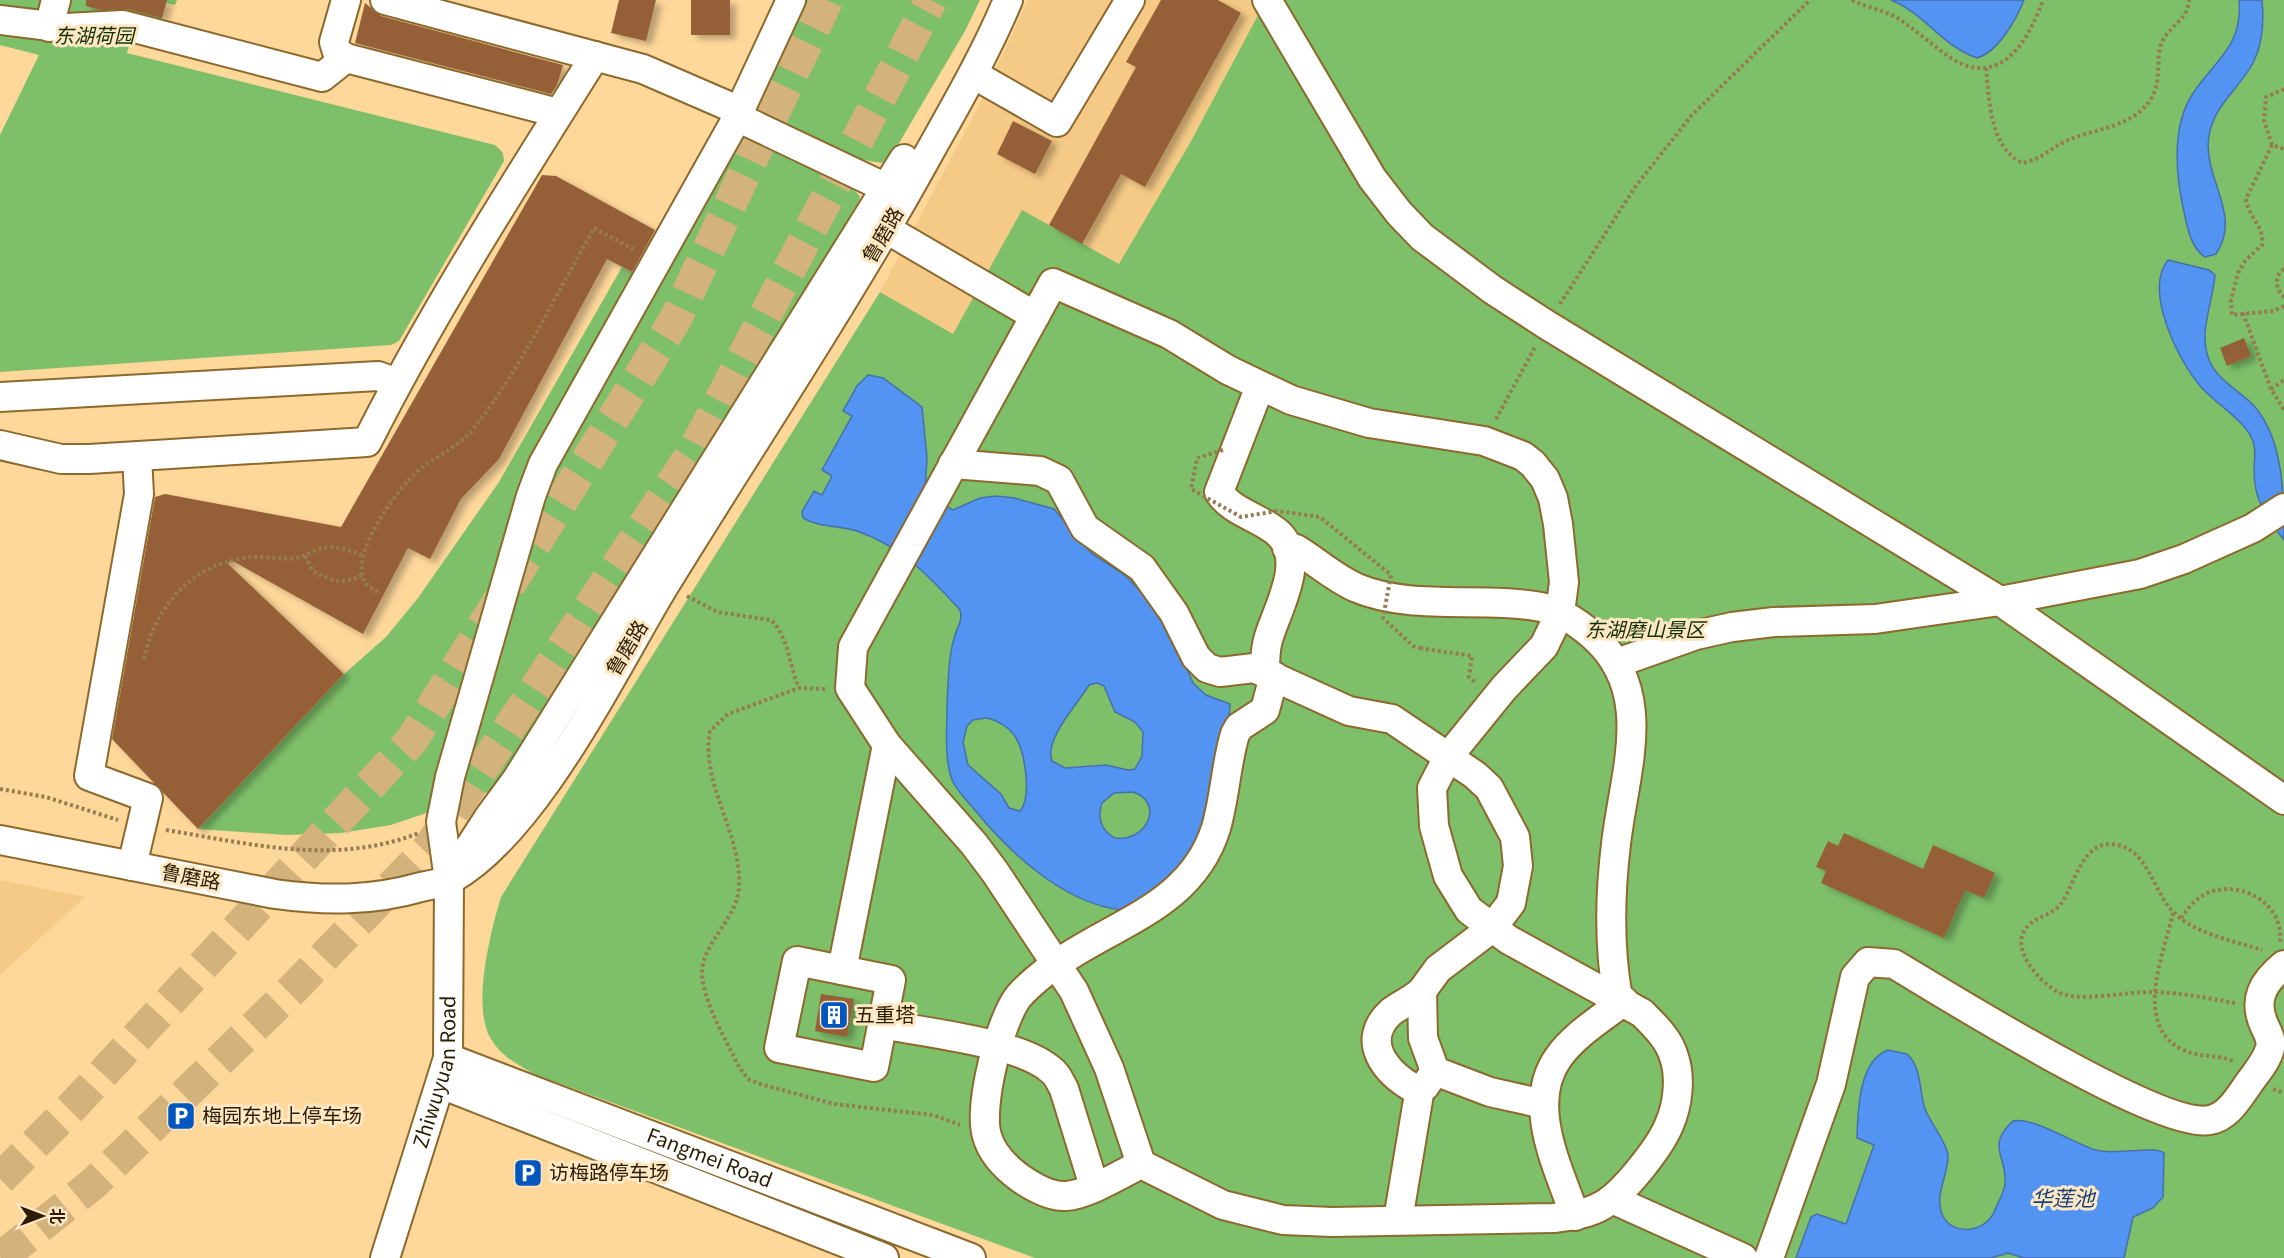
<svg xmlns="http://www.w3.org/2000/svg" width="2284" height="1258" viewBox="0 0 2284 1258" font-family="Georgia,'Noto Sans SC',serif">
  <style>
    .built { fill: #f5ca86 }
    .green { fill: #7ebf69 }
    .water { fill: #5393f2; stroke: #4770ab; stroke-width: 1.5; fill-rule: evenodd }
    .building { fill: #956137; filter: url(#shadow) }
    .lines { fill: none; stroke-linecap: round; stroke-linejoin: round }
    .highway-tunnel { stroke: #d4b27c; stroke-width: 33; stroke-dasharray: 33 16; stroke-linecap: butt }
    .minor-casing { stroke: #8c692d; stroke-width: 32 }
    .path { stroke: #967b50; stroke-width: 4; stroke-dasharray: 3 3; stroke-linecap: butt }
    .minor { stroke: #fff; stroke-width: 28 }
    .path-bridge { stroke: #967b50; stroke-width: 4; stroke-dasharray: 3 3; stroke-linecap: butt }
    .labels { text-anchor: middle; stroke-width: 6; stroke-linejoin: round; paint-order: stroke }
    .park-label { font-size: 20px; font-style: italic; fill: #133108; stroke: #fee7c3 }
    .street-label { font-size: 20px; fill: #2b1d04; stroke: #fee7c3 }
    .poi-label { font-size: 20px; fill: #2b1d04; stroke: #fee7c3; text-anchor: start }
    .water-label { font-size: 21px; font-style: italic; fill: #163f7b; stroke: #fee7c3 }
  </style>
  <defs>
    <filter id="shadow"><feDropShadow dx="6" dy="4" stdDeviation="3" flood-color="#0004"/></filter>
  </defs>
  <rect width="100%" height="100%" fill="#fed79a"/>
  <g class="built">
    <path d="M1028,0H1266L1190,143L1119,265L953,334L880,292L978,107Z"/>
    <path d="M0,880L85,897L0,975Z"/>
  </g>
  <g class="green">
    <path d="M0,0H177L175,5L166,3L160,26L136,20L127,53L495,145L503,153L504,161L399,341L391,345L0,372V135L39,55L0,45Z"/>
    <path d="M802,0H980L965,31L892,155L882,163L864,160L771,121L761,111L760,96Z"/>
    <path d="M1266,0H2284V1258H1035L534,1074C517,1064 501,1056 491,1039C471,1007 491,930 501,897L880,292L953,334L1022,210L1119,264L1190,143Z"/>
    <path d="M743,136L855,191L860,196L859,207L516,766L491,791L391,825L341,833L287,835L198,829L344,674L386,637L418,598L499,482L622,267L655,284Z"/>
  </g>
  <g class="water">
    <path d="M1891,0H2024C2016,20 1998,52 1977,58C1940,45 1926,14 1891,0Z"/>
    <path d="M2239,0H2262C2264,21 2263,44 2253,63C2239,89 2214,105 2209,136C2202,178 2243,214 2216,254L2205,257C2191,248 2187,227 2184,212C2176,177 2171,128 2192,95C2214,60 2243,48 2239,0Z"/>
    <path d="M2168,260L2209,270L2215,275C2213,302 2199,330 2208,357C2216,381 2240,390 2255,407C2284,441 2284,497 2284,540C2266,518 2254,500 2254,470C2254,460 2257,449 2252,439C2245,421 2214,402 2201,387C2179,362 2143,291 2168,260Z"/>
    <path d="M868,375L883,378L922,407L927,458L925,490L928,497L953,510L980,498L996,496L1014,498L1054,509L1092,554L1122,573L1145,595L1178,648L1193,683L1206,695L1230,704L1228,731L1197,844L1170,885L1121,910C1063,903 1009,852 974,809C966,800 957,791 952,780C944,758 947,730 947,708C948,685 948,657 955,635C958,626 963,620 960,610C930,577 901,546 857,531C839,525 820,528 803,518L802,512L814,491L822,495L832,476L822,470L852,416L843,411L857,386ZM1097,683L1104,686L1115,712L1135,722L1143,732L1142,756L1135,769L1128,770L1106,765L1065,768L1052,761C1044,739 1077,705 1089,685ZM986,718C998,720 1010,728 1016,738C1025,753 1032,798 1020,811L1009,808L1001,794L968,765L963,742L967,726L973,720ZM1133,792C1165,803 1147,842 1115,838C1101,831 1097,817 1102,803L1114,793Z"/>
    <path d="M1888,1050L1907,1054C1922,1067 1919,1091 1925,1109C1930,1122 1947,1143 1948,1155C1949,1174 1934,1194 1942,1214C1952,1238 1987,1232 1995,1210C1998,1202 2004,1193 2005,1184C2008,1158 1985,1146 2013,1121C2032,1116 2075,1144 2096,1150C2115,1156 2155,1145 2164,1153L2163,1197L2153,1208L2133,1217L2124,1258H2024L2008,1253L1991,1258H1796L1811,1217L1817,1214L1846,1224L1874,1145L1857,1138C1858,1112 1858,1061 1888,1050Z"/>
  </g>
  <g class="building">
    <path d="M86,0H167L162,18L127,9L100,10L86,6Z"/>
    <path d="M619,0H656L646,41L611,33Z"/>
    <rect x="691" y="0" width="39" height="35"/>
    <path d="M1161,0H1218L1241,13L1145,187L1121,174L1082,244L1049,225L1136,67L1126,62Z"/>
    <path d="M365,3L381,16L563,65L557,85L551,94L355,43Z"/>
    <path d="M1013,121L1052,141L1035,174L997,154Z"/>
    <path d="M542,175L556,176L655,230L632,272L607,259L499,459L461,499L430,559L408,548L363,634L231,560L228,564L344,674L198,829L112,739L155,497L165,494L341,527Z"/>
    <path d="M2244,338L2251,356L2227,366L2220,348Z"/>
    <path d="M1844,833L1923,869L1933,845L1995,873L1984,898L1965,890L1944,938L1821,883L1826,871L1816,867L1828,841L1838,846Z"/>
    <path d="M821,994L854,999L847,1037L815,1031Z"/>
  </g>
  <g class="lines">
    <g class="highway-tunnel">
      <path d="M0,1179L72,1107L412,740L675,320L827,0"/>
      <path d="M1,1258L94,1183L292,990L429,848L694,451L931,0"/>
    </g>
    <g class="minor-casing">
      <g id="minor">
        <path d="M346,0L334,42L337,52L346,58L558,113"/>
        <path d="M385,0L643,69L740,111"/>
        <path d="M1267,0L1372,178L1399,213L1422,237L1493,290L1547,325L2000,601L2284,800"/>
        <path d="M0,20L66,28L123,25L322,77L346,58"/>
        <path d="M49,27L56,0"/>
        <path d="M973,74L1057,122L1130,0"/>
        <path d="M737,117L903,196"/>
        <path d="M888,230L1035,316"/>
        <path d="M1053,283L1169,334L1228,370L1291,400L1369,423L1484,441L1523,456L1533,464L1545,479L1553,498L1558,524L1564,582L1560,613L1544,646L1504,688L1448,757L1432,788L1434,826L1448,876L1469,910L1509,940L1642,1013C1655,1026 1669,1039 1674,1057C1681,1077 1678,1105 1669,1125C1660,1147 1624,1193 1603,1205C1588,1214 1571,1216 1554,1218L1332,1222L1283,1220L1223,1205L1141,1164L1109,1068L1074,991L995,872L974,844L887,745L850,688L853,647Z"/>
        <path d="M1260,386L1219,492C1231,512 1262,518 1279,534C1307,562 1276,610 1268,640C1265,650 1265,661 1265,672"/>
        <path d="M0,397L378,376L397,383"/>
        <path d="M0,445L61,459H89L367,442C434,309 516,182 595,56"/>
        <path d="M953,464L1040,471L1059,480L1085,528L1142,568L1174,613L1196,657L1207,668L1220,672L1254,668L1349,711L1392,719L1475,775L1489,788L1515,837L1518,866L1511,903L1492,928L1438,969L1422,991L1423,1038L1435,1071L1490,1092L1544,1104"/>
        <path d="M1287,548L1296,549C1316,561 1334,578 1357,588C1412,611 1482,596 1541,607C1561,611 1577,622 1592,635C1657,691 1624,772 1616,844C1610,893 1609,949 1618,998"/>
        <path d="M1617,663L1696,635L1732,627L1774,622L1875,619L2000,601L2140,574L2184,559L2253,528L2284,508"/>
        <path d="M0,840L275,894C326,901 372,901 421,887C431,885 442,883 451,879C537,831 614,668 666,583C754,440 848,300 929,153C957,103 986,53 1008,0"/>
        <path d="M458,865L489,817L517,779L904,159"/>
        <path d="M132,866L148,798L89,776L139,494L137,457"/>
        <path d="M797,961L891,980L874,1067L779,1048Z"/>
        <path d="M1057,962C1045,973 1030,983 1019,996C1000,1019 978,1107 987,1136C992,1154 1005,1167 1020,1178C1033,1187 1050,1197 1066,1196C1087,1195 1121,1174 1141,1164"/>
        <path d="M1058,963C1117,922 1192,905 1216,828C1225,797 1226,764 1235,734L1239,727L1265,710L1274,676"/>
        <path d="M842,970L887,745"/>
        <path d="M1422,991C1413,1000 1401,1004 1391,1012C1359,1041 1386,1073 1415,1089L1425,1086L1435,1071"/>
        <path d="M883,1024C925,1033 1020,1042 1051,1070C1058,1075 1060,1082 1064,1089L1094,1186"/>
        <path id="s1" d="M448,1058L971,1258"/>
        <path d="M441,1084L884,1258"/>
        <path d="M1612,1199L1743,1258"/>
        <path d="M1575,1216C1559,1169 1525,1105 1558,1058C1574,1035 1602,1018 1624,1001"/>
        <path d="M1398,1220L1420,1088"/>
        <path id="s2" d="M385,1258L448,1058L449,880L441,822L450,777L531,496L543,464L733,125L791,0"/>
        <path d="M1769,1258L1831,1084L1855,977L1868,962L1894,964C1946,995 2161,1130 2210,1120C2228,1117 2239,1097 2249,1083C2256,1073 2267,1061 2270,1048C2272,1041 2268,1033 2265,1027C2252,1000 2263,982 2284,965"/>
      </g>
    </g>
    <g class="path">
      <path d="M1852,0C1867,8 1885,10 1899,19C1917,31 1933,46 1951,58C2001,90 2029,39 2043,0"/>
      <path d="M1986,68C1989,98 1990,150 2023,163C2040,160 2052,147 2068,140C2097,128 2135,127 2152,97C2162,80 2155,59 2162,42C2169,26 2188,20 2189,0"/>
      <path d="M2284,89L2266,97L2264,121L2272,145L2284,149"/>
      <path d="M2272,145L2246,199C2248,217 2265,226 2262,245L2245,261L2238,273L2231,300L2232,315L2273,311L2284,306"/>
      <path d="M2284,269C2274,275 2275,289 2284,297"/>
      <path d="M1560,304L1635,187L1692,115L1810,0"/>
      <path d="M2243,313L2271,389L2284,410"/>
      <path d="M2271,389L2284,380"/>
      <path d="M1496,419L1535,347"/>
      <path d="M305,556L313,571C331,581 345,586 363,574"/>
      <path d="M378,592C373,589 367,586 364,581C351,552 396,491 416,473C434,456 458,448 474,428C520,370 557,293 594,228L635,250"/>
      <path d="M687,596L717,612L771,620C789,637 789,666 799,688"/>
      <path d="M1420,648L1472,656L1469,677L1476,683"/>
      <path d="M144,659C155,607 190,566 244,558C261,555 278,560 295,558C303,557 308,553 316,550C333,543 350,550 365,557"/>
      <path d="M825,689L799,688L728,714L710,731C700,784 742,833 739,887C737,923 695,946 703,983C709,1012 726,1040 739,1067L748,1079L760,1084L834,1104L933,1115L960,1125"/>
      <path d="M0,789L46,797L118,820"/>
      <path d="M166,830C252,844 334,866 419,833"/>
      <path d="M2173,913C2164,954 2132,1025 2183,1050C2199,1058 2217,1054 2233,1061"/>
      <path d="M2181,918C2189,907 2198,895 2213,891C2246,882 2284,906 2280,942"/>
      <path d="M2235,1003C2209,998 2181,993 2154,992C2126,991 2077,1004 2056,991C2037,979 2006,945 2030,924C2039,916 2051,915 2060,905C2076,884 2082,837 2118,845C2146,851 2153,886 2168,906C2188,933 2232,940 2262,950"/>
      <path d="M2273,1089L2284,1093"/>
    </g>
    <use href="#minor" class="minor"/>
    <path class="path-bridge" d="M1223,450L1197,458L1191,489L1241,517L1277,511L1320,517L1391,575L1383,618L1413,646L1420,648"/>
  </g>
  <defs>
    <g id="building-square" transform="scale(1.5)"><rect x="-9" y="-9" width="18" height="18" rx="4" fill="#0156bf" stroke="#fee7c3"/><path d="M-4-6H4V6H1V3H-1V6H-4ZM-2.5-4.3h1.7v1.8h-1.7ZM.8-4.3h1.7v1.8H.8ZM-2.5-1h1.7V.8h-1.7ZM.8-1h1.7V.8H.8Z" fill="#fff"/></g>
    <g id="parking-square" transform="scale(1.5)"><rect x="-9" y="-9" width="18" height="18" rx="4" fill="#0156bf" stroke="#fee7c3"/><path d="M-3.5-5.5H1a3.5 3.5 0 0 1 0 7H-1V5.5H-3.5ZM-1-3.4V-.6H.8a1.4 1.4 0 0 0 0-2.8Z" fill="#fff"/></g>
  </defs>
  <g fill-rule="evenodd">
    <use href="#building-square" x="834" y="1015"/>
    <use href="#parking-square" x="181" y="1116"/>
    <use href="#parking-square" x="528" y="1173"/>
  </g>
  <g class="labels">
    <g class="park-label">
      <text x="94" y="43">东湖荷园</text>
      <text x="1645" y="637">东湖磨山景区</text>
    </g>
    <g class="street-label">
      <text transform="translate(883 235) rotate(-60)" y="7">鲁磨路</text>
      <text transform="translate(627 648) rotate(-59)" y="7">鲁磨路</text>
      <text transform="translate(191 877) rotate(11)" y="7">鲁磨路</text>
      <text dy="7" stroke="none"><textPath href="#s2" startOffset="194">Zhiwuyuan Road</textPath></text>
      <text dy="7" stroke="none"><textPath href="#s1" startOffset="280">Fangmei Road</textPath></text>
    </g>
    <g class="poi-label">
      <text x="855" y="1022">五重塔</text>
      <text x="202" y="1123">梅园东地上停车场</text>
      <text x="549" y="1180">访梅路停车场</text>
    </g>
    <g class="water-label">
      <text x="2063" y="1206">华莲池</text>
    </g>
  </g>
  <g transform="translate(42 1216) rotate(90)" stroke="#fee7c3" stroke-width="4.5" paint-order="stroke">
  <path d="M0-4.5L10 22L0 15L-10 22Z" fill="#2b1d04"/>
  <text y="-9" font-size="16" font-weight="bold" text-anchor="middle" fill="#2b1d04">北</text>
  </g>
</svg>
